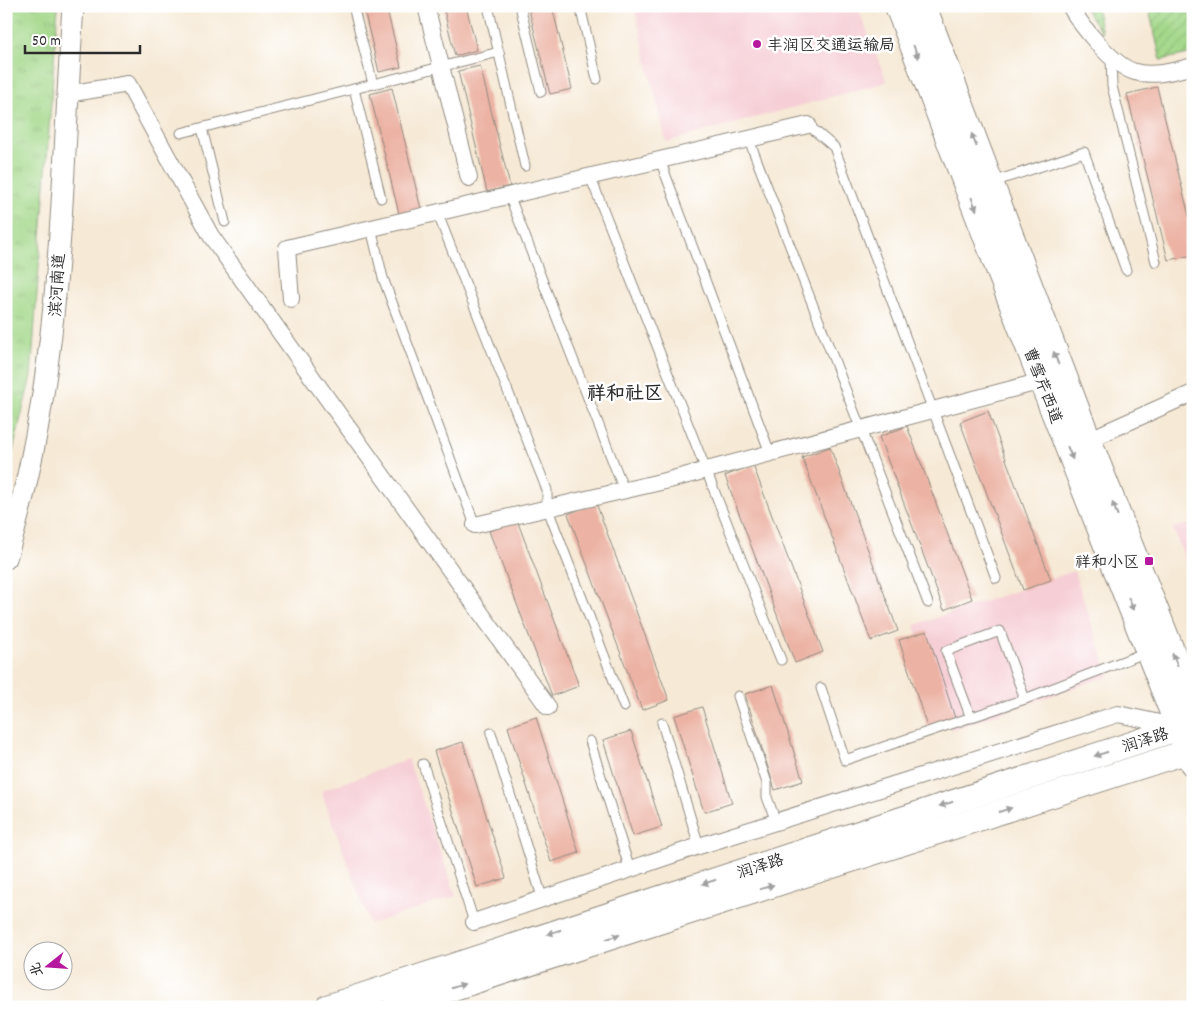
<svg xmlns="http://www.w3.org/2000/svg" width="1199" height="1013" viewBox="0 0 1199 1013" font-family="Dekko,'LXGW WenKai TC',sans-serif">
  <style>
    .built { fill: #f6cfd6 }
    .grass { fill: url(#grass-tufts); stroke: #66815a }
    .garden { fill: url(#garden-furrows); stroke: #66815a }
    .water { fill: #46abc6; stroke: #386b78 }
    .building { fill: #ecb3a4 }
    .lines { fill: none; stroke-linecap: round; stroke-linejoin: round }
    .service-casing { stroke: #908a80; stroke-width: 11 }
    .minor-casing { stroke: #908a80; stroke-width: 18 }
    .tertiary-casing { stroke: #908a80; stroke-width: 23 }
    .secondary-casing { stroke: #908a80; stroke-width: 26 }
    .primary-casing { stroke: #908a80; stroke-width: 28 }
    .service { stroke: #fff; stroke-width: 9 }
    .minor { stroke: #fff; stroke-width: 16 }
    .tertiary { stroke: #fff; stroke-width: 21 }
    .secondary { stroke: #fff; stroke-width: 24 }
    .primary { stroke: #fff; stroke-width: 26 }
    .oneway { fill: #a0a0a0 }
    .poi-dot { fill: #b5179e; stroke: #fff; stroke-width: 2 }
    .labels { text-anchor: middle; stroke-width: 5; stroke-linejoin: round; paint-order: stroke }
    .poi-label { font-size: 16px; fill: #2b2b2b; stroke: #fff; text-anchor: start }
    .street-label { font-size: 16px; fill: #2b2b2b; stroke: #fff }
    .quarter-label { font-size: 19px; font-weight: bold; fill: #2b2b2b; stroke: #fff }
  </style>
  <defs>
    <pattern id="grass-tufts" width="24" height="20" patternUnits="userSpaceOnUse" patternTransform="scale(1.25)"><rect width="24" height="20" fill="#a2d788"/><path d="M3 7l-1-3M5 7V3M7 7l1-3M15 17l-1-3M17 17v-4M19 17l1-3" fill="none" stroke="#8cb976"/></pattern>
    <pattern id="garden-furrows" width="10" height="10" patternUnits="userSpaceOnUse" patternTransform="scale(1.25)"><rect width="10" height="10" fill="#a2d788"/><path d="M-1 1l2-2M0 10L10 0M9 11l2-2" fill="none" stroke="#8cb976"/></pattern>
  </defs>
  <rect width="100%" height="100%" fill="#fff"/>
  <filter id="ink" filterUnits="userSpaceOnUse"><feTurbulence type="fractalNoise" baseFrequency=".02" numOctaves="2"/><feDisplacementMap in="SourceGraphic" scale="10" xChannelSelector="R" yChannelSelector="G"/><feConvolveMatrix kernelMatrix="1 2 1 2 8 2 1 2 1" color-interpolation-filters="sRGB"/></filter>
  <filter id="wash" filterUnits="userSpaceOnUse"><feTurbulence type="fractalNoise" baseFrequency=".0096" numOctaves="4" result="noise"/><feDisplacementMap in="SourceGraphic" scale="20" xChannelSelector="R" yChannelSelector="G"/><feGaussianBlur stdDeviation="1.12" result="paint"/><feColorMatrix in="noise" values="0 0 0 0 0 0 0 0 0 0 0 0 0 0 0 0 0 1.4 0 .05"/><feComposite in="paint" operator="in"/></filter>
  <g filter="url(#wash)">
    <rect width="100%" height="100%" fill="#f6e9d5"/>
    <g class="built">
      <path d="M634,6H857L887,82L666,142Z"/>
      <path d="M1193,523V580L1173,528Z"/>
      <path d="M1074,571L1109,676L951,730L915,625Z"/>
      <path d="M408,759L456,896L370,924L321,791Z"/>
    </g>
    <path class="grass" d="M10,6H58L31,376L6,479V70L11,33Z"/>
    <g class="garden">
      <path d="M1083,6H1096L1102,33Z"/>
      <path d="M1148,6H1189L1193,24V53L1161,60Z"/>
    </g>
    <path class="water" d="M6,6H10L11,33L6,70Z"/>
    <g id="blocks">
      <g class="building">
        <path d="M363,6H386L401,67L379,72Z"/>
        <path d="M443,6H466L477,50L455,56Z"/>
        <path d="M528,6H552L572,89L550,94Z"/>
        <path d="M480,66L510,186L487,192L458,71Z"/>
        <path d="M1157,87L1193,232V255L1168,260L1127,94Z"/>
        <path d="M392,88L421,209L399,214L370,94Z"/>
        <path d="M988,411L1051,580L1023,590L960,422Z"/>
        <path d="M907,426L972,599L944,610L879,437Z"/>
        <path d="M830,447L898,631L871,641L802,457Z"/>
        <path d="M753,465L823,652L795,663L725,476Z"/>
        <path d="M596,503L669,700L642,710L568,514Z"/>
        <path d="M517,520L579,686L552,696L489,531Z"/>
        <path d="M927,631L955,718L927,727L899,640Z"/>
        <path d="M773,685L803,781L775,790L745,694Z"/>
        <path d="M702,707L732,803L704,812L674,716Z"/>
        <path d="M536,717L579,853L551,862L508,727Z"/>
        <path d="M631,731L662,827L633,836L603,740Z"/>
        <path d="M463,742L506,878L477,887L434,751Z"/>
      </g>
    </g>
  </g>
  <g filter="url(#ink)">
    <use href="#blocks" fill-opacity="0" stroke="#908a80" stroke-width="1"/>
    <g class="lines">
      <g class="service-casing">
        <g id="service">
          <path d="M353,6L373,84"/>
          <path d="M488,6L525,166"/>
          <path d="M520,6L541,92"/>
          <path d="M580,6L597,79"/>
          <path d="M1111,58L1112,86L1156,262"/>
          <path d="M354,89L381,198"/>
          <path d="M808,125L834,147L996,578"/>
          <path d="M202,128L225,222"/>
          <path d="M181,133L499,52"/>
          <path d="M749,140L928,603"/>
          <path d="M660,160L770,453"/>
          <path d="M590,176L781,660"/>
          <path d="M993,182L1084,152L1126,270"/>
          <path d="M509,195L624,490"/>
          <path d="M437,212L547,490V507L624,707"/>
          <path d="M371,228L383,278L475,525"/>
          <path d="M821,688L845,760L1025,699L1147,652"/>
          <path d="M738,696L767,783V797L776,822"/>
          <path d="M971,718L946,651L1000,631L1025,699"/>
          <path d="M662,723L699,846"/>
          <path d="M491,733L543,900"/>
          <path d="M590,741L630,870"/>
          <path d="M423,764L474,922"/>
        </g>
      </g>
      <g class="minor-casing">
        <g id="minor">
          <path d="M426,6L469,178"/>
          <path d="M1070,6C1081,26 1113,66 1135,72C1154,77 1174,71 1193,66"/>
          <path d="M67,94L128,84L211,236L548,707"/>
          <path d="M291,299L287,248L808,125"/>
          <path d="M1088,440L1193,393"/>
          <path d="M475,525L669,480L1042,381"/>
          <path d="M474,922L699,846L1118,714L1178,727"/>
        </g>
      </g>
      <g class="tertiary-casing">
        <path id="tertiary" d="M6,558C62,379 61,192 73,6"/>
      </g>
      <g class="secondary-casing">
        <g id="secondary">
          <path d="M327,1007L1180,728"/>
          <path d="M395,1007L1189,751"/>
        </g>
      </g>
      <g class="primary-casing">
        <g id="primary">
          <path d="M898,6L1042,381L1193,763"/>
          <path d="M923,6L1088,440L1193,706"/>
        </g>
      </g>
      <use href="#service" class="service"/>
      <use href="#minor" class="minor"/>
      <use href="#tertiary" class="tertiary"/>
      <use href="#secondary" class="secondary"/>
      <use href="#primary" class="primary"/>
    </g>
    <defs><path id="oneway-solid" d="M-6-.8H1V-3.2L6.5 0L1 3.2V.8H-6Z" transform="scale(1.25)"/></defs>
    <g class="oneway">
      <use href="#oneway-solid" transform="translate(916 52) rotate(69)"/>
      <use href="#oneway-solid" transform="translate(974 140) rotate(-111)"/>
      <use href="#oneway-solid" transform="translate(974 204) rotate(69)"/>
      <use href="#oneway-solid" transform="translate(1056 358) rotate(-111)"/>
      <use href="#oneway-solid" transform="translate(1070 453) rotate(68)"/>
      <use href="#oneway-solid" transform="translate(1115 509) rotate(-112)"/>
      <use href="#oneway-solid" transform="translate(1131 604) rotate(68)"/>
      <use href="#oneway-solid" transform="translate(1175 660) rotate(-112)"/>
      <use href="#oneway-solid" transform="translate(1101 754) rotate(162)"/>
      <use href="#oneway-solid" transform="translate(946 804) rotate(162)"/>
      <use href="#oneway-solid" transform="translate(1005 810) rotate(-18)"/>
      <use href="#oneway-solid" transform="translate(709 882) rotate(162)"/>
      <use href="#oneway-solid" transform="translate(767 887) rotate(-18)"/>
      <use href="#oneway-solid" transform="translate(554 932) rotate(162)"/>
      <use href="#oneway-solid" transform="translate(613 937) rotate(-18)"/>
      <use href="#oneway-solid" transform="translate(458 986) rotate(-18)"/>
    </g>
  </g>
  <g class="poi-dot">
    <circle cx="757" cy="44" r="5"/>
    <rect x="1144" y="556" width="10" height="10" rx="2.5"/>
  </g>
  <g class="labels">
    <g class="poi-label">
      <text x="767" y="50">丰润区交通运输局</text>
      <text x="1139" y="567" text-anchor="end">祥和小区</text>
    </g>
    <g class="street-label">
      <text transform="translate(56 285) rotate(-86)" y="6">滨河南道</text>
      <text transform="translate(1044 385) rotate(69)" y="6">曹雪芹西道</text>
      <text transform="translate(1145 739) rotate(-18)" y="6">润泽路</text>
      <text transform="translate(760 865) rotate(-18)" y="6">润泽路</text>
    </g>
    <g class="quarter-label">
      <text x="625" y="399">祥和社区</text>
    </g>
  </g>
  <rect width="1199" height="1013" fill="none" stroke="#fff" stroke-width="25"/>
  <g transform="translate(48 966) rotate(253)"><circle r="24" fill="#ffffff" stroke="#aaaaaa"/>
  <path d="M0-4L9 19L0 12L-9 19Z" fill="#b5179e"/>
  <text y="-8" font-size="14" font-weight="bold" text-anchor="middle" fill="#2b2b2b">北</text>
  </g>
  <path d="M25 45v8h115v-8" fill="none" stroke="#2b2b2b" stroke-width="2.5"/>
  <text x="32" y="45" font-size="15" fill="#2b2b2b" stroke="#ffffff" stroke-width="4" paint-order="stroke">50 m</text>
</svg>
